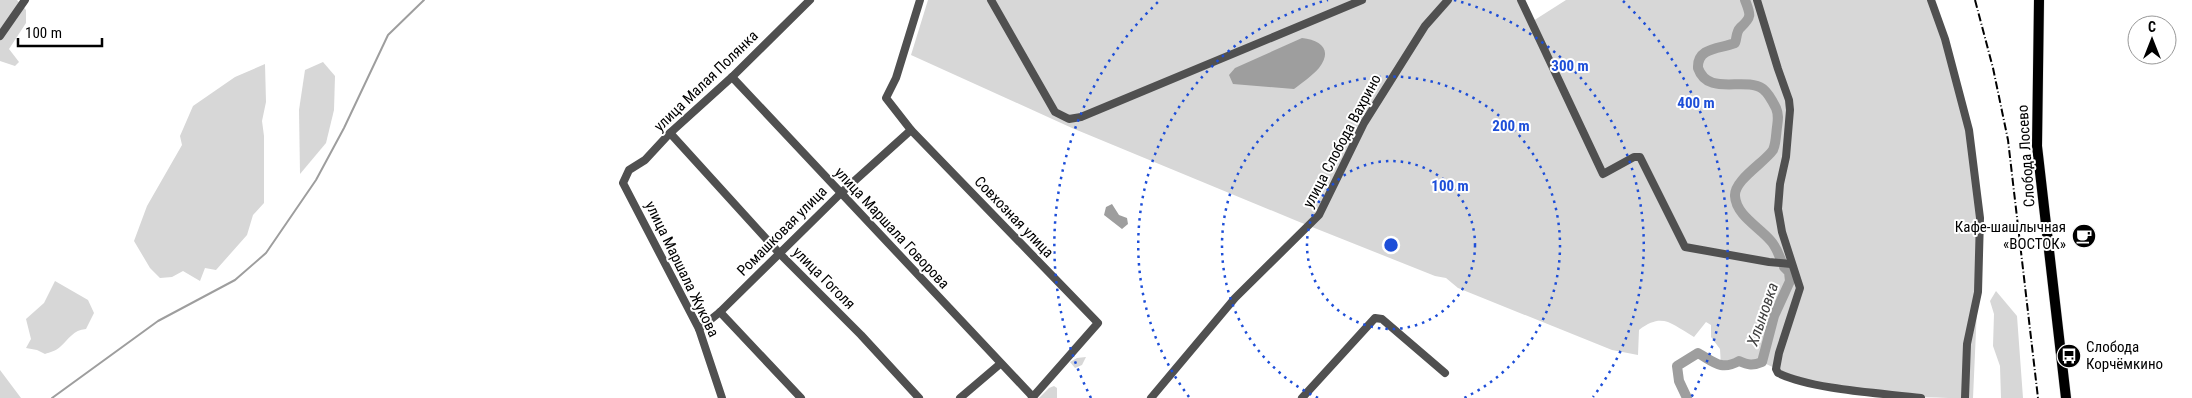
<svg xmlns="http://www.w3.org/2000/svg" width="2192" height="398" viewBox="0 0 2192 398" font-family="'Roboto Condensed',sans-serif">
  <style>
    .green { fill: #d7d7d7 }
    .water { fill: #9e9e9e }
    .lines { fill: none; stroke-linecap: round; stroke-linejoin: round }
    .stream { stroke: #9e9e9e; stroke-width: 2 }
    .river { stroke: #9e9e9e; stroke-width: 10 }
    .major-casing { stroke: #dbdbdb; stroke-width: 11 }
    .minor { stroke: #505050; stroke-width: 8 }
    .major { stroke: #000; stroke-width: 10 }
    .rail { stroke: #000; stroke-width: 2; stroke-dasharray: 8 2.5 1 2.5; stroke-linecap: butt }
    .ring { fill: none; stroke: #1d4ed8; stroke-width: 2.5; stroke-dasharray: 2.5 5 }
    .labels { text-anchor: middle; stroke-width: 4; stroke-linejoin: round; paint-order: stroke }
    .street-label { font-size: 15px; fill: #000; stroke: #fff }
    .poi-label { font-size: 15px; fill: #000; stroke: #fff; text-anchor: end }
    .water-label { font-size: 16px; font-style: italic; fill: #3f3f3f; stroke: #fff }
    .centre { fill: #1d4ed8; stroke: #fff; stroke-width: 2.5 }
    .ring-label { font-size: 15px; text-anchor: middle; font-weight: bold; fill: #1d4ed8; stroke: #fff; stroke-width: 4; stroke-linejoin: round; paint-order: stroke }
  </style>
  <rect width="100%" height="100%" fill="#fff"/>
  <g class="green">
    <path d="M0,0H17L26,10V23L9,49L19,62L15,66L0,61Z"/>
    <path d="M928,0H1524L1533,21L1566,0H1928L1941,31L1966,121L1981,219L1973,398C1903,398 1825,394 1762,362C1753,366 1748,365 1739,361L1729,367L1721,366L1720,349L1711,337V325L1706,322L1694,337C1671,324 1663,312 1639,330L1638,355L1612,350L1458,288L1446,278L1435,276L1297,221L1072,128L911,55Z"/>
    <path d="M323,62L335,76L334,110L326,143L300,174L299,110L305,70Z"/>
    <path d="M265,64L266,102L262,121L264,136V203L253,215L247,235L216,270L205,268L200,281L183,271L172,277L160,278L150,268L134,241L147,206L182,145L180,136L193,106L235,77Z"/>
    <path d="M55,281L88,300L94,313L86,329C73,330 69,339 60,347C56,351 50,352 45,354L37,350L26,348L31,339L26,319L44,303Z"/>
    <path d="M1996,291L2017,316L2023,398H2001L2000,366L1993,346L1994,314L1990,301Z"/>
    <path d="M1086,357L1082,365L1075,368L1070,362L1077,358Z"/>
    <path d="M0,370L21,398H0Z"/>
    <path d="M1054,386L1057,388V398H1039L1049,388Z"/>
  </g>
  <g class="water">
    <path d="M1302,38C1321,40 1333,50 1319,68C1312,76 1302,83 1294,89L1233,84L1229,75L1235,68Z"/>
    <path d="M1112,204L1119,215L1127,218L1128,224L1122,229L1104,215L1106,207Z"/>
  </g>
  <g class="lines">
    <path class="stream" d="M52,398L158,321L235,280L266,253L316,180L344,128L388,35L424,0"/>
    <g class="river">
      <path d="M1745,0C1751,15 1752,17 1740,28C1736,32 1737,38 1735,43C1720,49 1697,47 1698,68C1708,97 1744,76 1763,89C1768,93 1773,102 1776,108C1779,115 1778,120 1777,127C1776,134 1776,144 1773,150C1764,163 1734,180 1735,196C1736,215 1759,227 1770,240C1776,246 1778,253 1781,260"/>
      <path d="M1687,398L1679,381L1677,366L1698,353C1714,362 1721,371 1739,361C1748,365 1753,366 1762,362L1774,316L1790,281L1789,272L1784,267"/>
    </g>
    <g class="major-casing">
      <path id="major" d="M2039,0L2037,146L2066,398"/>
    </g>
    <g class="minor">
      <path d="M920,0L896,78L886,98L911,130L1098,323L1032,398"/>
      <path d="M991,0L1055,112L1069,119L1081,117L1362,0"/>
      <path d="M1521,0L1603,174L1634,157H1640L1685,247L1769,262L1791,264"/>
      <path d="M1757,0L1778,69L1789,100L1790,110L1786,157L1780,184L1778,209L1782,232L1800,288L1779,353L1776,369L1778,373C1814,390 1881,393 1921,398"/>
      <path d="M1931,0L1945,39L1969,130L1980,218L1978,292L1967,344L1965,398"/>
      <path d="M0,36L25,0"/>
      <path d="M732,77L1033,397"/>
      <path d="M670,133L780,254L861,335L919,398"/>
      <path d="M720,312L801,398"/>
      <path d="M699,329L720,312L841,193L911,130"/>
      <path d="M722,398L699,329L623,183L629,170L645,160L670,133L732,77L810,0"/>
      <path d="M960,398L1000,364"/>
      <path d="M1151,398L1235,298L1319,215L1364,123L1425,26L1448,0"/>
      <path d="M1302,398L1375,318L1382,319L1445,373"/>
    </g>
    <use href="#major" class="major"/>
    <path class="rail" d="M1975,0L1993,68L2008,140L2038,398"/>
  </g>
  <g class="ring">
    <circle cx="1391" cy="245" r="84"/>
    <path d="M1318 398A169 169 0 1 1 1464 398"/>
    <path d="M1189 397A253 253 0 0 1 1328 0M1454 0A253 253 0 0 1 1593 397"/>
    <path d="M1091 398A337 337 0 0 1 1159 1M1623 1A337 337 0 0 1 1691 398"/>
  </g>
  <defs>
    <g id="cafe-disc" transform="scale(1.25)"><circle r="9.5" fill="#000" stroke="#fff"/><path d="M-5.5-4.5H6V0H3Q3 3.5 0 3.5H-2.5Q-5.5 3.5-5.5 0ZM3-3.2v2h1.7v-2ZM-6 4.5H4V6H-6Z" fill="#fff"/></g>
    <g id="bus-disc" transform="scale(1.25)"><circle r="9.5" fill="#000" stroke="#fff"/><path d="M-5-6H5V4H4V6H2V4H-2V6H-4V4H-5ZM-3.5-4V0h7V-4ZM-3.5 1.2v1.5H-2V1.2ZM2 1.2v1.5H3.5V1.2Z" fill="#fff"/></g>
  </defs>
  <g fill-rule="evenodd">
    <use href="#cafe-disc" x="2084" y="236"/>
    <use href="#bus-disc" x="2069" y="356"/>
  </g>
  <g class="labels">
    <g class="street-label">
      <text transform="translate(706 81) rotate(-44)" y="5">улица Малая Полянка</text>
      <text transform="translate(1342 141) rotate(-62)" y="5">улица Слобода Вахрино</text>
      <text transform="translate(2026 156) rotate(-94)" y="5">Слобода Лосево</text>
      <text transform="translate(1014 217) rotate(46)" y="5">Совхозная улица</text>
      <text transform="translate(892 228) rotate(47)" y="5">улица Маршала Говорова</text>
      <text transform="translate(782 231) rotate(-45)" y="5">Ромашковая улица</text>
      <text transform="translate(682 269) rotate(64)" y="5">улица Маршала Жукова</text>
      <text transform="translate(824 278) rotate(45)" y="5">улица Гоголя</text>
    </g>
    <g class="poi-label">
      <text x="2066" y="232">Кафе-шашлычная<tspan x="2066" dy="17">«ВОСТОК»</tspan></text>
      <text x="2086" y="352" text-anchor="start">Слобода<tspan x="2086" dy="17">Корчёмкино</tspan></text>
    </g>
    <g class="water-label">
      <text transform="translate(1762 314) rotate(-71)" y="6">Хлыновка</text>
    </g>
  </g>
  <circle cx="1391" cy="245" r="8" class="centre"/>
  <g class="ring-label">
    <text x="1570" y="71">300 m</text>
    <text x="1696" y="108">400 m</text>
    <text x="1511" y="131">200 m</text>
    <text x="1450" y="191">100 m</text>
  </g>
  <g transform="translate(2152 40)"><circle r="24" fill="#ffffff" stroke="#999999"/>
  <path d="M0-4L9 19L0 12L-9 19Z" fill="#000000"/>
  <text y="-8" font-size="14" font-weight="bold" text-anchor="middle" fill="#000000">С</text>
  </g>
  <path d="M18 38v8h84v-8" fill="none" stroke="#000000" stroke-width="2.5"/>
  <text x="25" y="38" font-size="15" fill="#000000" stroke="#ffffff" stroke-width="4" paint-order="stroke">100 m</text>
</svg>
